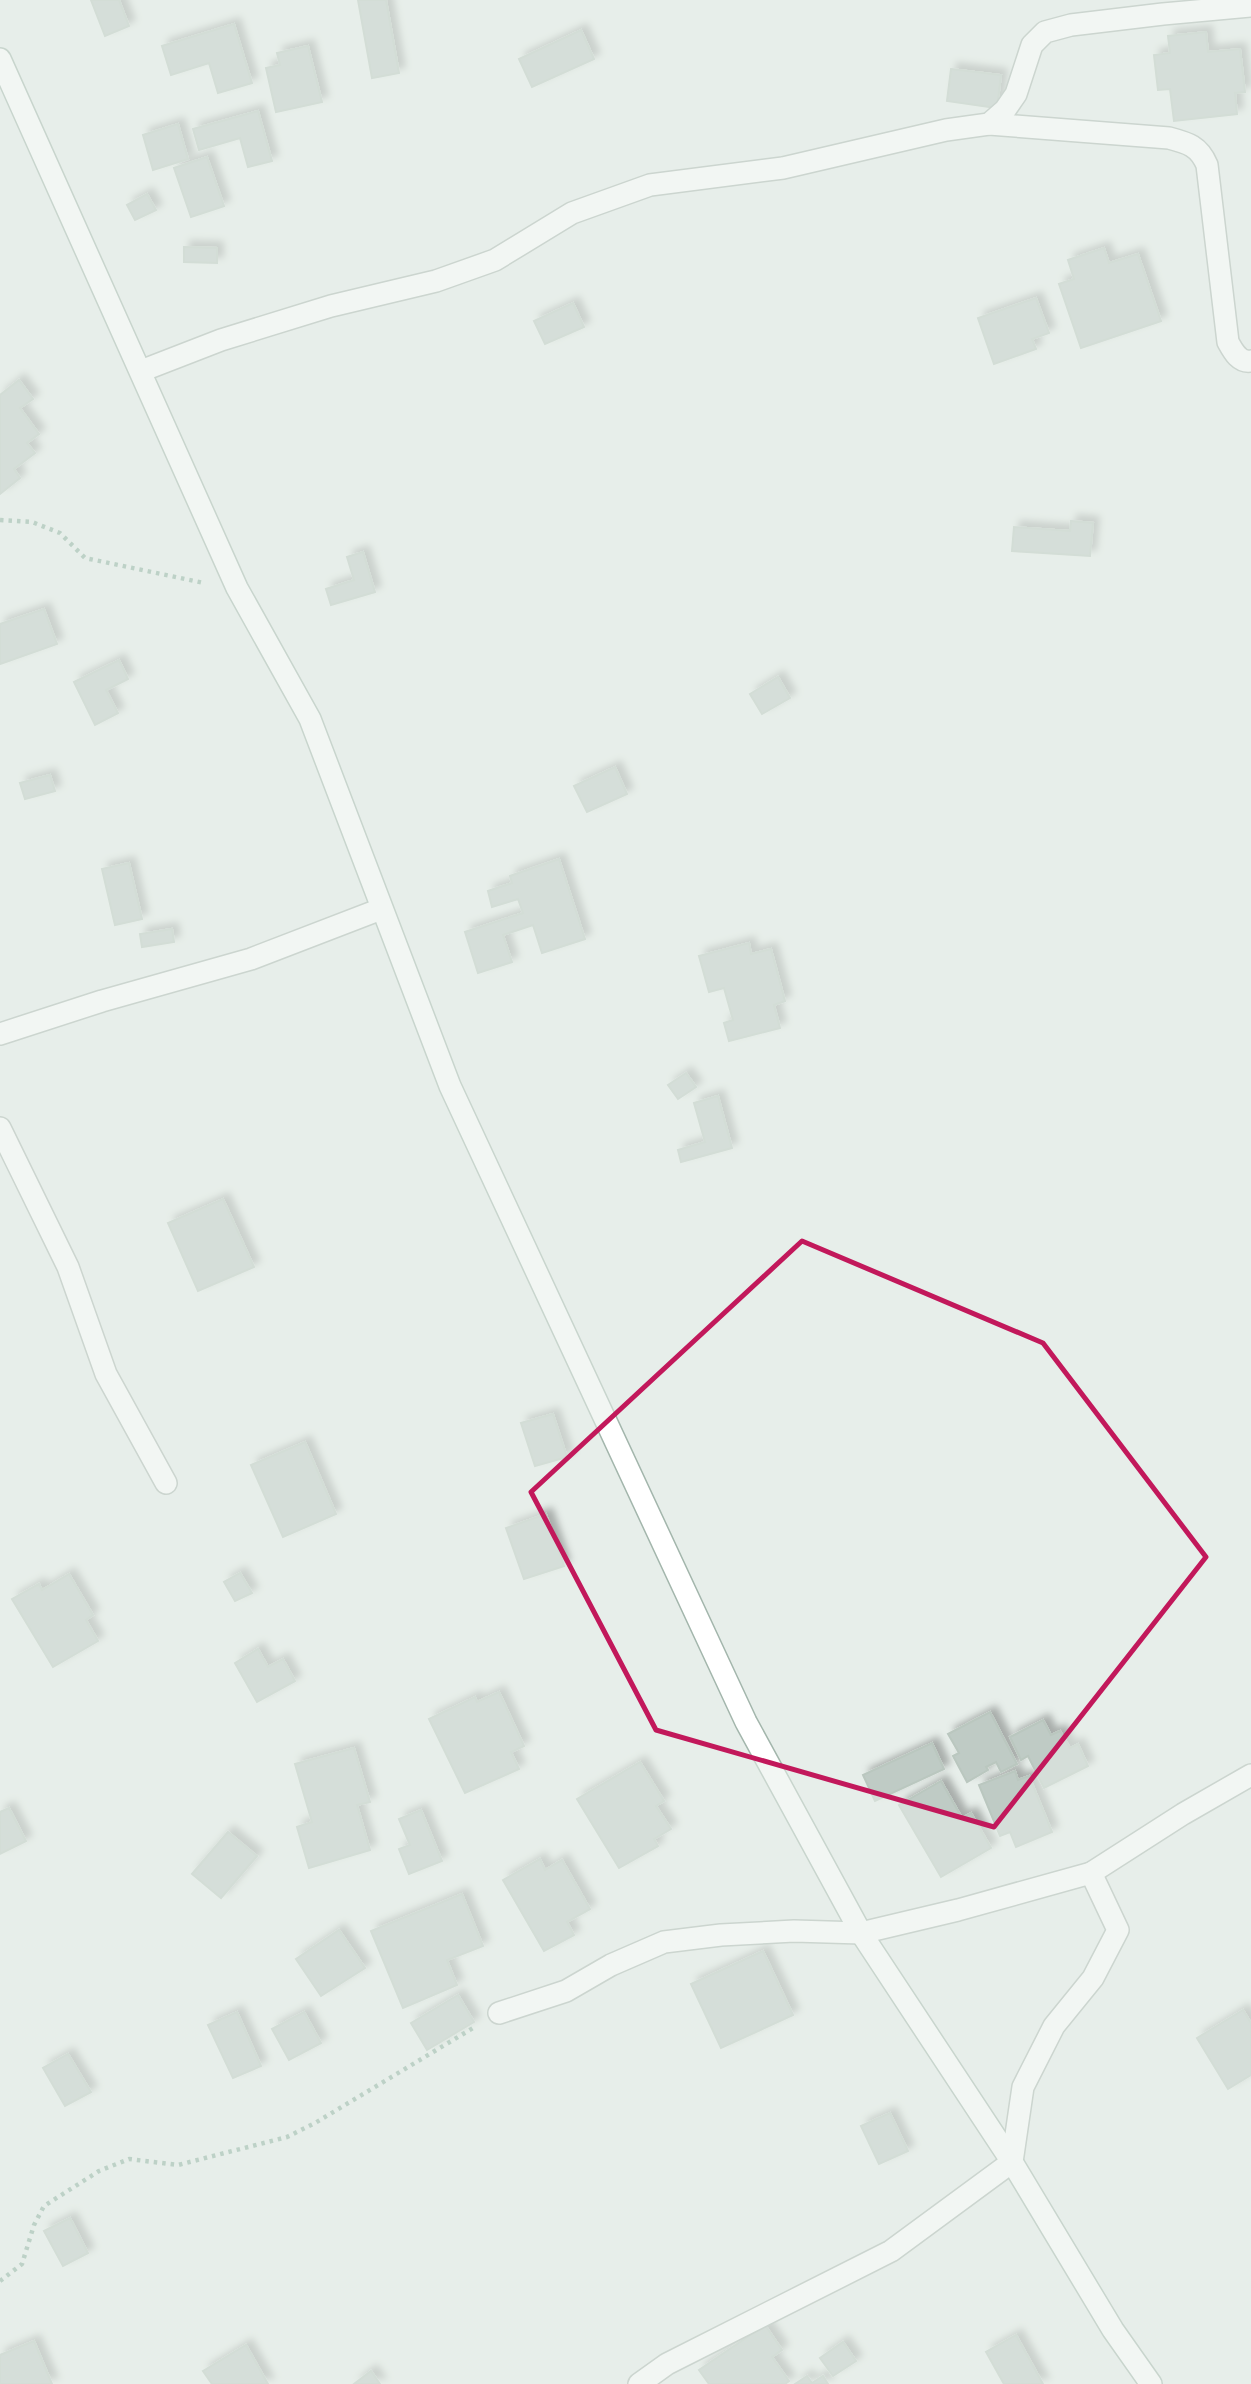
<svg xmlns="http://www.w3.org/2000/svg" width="1251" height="2384" viewBox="0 0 1251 2384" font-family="Mulish,sans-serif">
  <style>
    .building { fill: #bfcbc5; stroke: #bac7bf; stroke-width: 2; filter: url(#shadow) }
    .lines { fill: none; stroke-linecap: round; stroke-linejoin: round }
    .street-casing { stroke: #aab6b0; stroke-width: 24 }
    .secondary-casing { stroke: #a3b6ac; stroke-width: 24 }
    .path { stroke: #8aae9d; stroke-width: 4.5; stroke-dasharray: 3.5 5; stroke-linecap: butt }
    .street { stroke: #fff; stroke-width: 21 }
    .secondary { stroke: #fff; stroke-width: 21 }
    .marked { fill: none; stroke: #c2185b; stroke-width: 5; stroke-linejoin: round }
  </style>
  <defs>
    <filter id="shadow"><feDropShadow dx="6" dy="-6" stdDeviation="3.5" flood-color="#0004"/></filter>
  </defs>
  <rect width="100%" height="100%" fill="#e7eeea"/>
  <g class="building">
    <path d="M91,0H119L129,26L105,36Z"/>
    <path d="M358,0H386L399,73L372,78Z"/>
    <path d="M234,24L252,83L218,93L209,63L171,75L162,46Z"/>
    <path d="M581,30L594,59L532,87L519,59Z"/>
    <path d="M1206,32L1208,52L1240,49L1245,92L1235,93L1237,114L1174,121L1170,89L1158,90L1154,55L1170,53L1168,36Z"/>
    <path d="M308,46L322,102L276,112L266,68L280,65L277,53Z"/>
    <path d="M951,69L1001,75L997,108L947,101Z"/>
    <path d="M258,111L272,161L248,167L240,138L199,150L193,129Z"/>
    <path d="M178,124L188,159L153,170L143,135Z"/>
    <path d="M207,157L224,206L191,217L174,168Z"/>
    <path d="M147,194L156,210L135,220L127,205Z"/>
    <path d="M184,247L217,248V263L184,262Z"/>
    <path d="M1104,248L1109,263L1138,254L1161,321L1081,348L1059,284L1074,279L1068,260Z"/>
    <path d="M1036,298L1049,333L1032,339L1036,349L994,364L978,318Z"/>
    <path d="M573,303L584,327L545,344L534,321Z"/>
    <path d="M19,380L33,399L20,408L39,434L27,443L35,453L14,469L20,478L0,494V395Z"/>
    <path d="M1071,521L1093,523L1090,556L1012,551L1014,527L1070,531Z"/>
    <path d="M363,552L375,592L331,605L326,589L354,580L347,557Z"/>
    <path d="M44,609L57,644L0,664V624Z"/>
    <path d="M119,660L128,679L106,690L118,713L95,725L74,682Z"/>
    <path d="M778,677L790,698L762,714L750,694Z"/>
    <path d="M615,767L627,794L587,812L574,786Z"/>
    <path d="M50,775L55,791L25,799L20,783Z"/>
    <path d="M559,859L585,939L542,953L533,925L503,935L512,962L478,973L465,932L523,913L518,899L492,907L488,891L512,883L510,876Z"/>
    <path d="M129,863L142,919L115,925L102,869Z"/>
    <path d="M172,929L174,942L142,947L140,934Z"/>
    <path d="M749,943L751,954L771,949L785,1001L774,1005L780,1028L729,1041L724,1023L733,1020L724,988L709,992L699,956Z"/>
    <path d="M686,1073L696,1087L678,1099L668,1085Z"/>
    <path d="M718,1096L732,1148L681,1162L678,1150L705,1142L694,1103Z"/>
    <path d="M223,1199L254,1267L198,1291L168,1223Z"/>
    <path d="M553,1414L567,1457L535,1466L521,1423Z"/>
    <path d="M305,1442L336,1514L283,1537L251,1465Z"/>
    <path d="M546,1514L564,1566L524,1579L506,1528Z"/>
    <path d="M240,1573L252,1593L235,1601L224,1582Z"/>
    <path d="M69,1574L93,1615L86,1620L98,1641L53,1667L12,1599L39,1584L42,1590Z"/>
    <path d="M258,1649L268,1667L283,1659L295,1681L257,1702L235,1663Z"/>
    <path d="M499,1692L524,1746L511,1752L519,1769L465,1793L429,1719L475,1697L477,1702Z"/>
    <path d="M990,1712L1017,1764L1001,1772L996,1762L986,1767L988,1770L967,1782L953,1756L959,1753L948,1734Z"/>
    <path d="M1043,1720L1051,1735L1060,1731L1070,1748L1078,1744L1088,1766L1044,1788L1028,1756L1021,1760L1010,1737Z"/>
    <path d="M932,1743L944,1769L875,1801L863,1775Z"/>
    <path d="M354,1748L370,1802L357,1805L370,1850L309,1868L297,1827L312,1822L295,1764Z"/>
    <path d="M640,1762L664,1801L656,1806L671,1829L654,1839L658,1846L619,1868L577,1799Z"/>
    <path d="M1015,1771L1018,1780L1029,1776L1052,1832L1016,1847L1010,1832L1000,1836L979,1785Z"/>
    <path d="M941,1781L962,1818L971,1813L991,1848L941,1877L899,1805Z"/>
    <path d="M9,1808L26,1841L0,1854V1812Z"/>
    <path d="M421,1810L442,1861L409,1874L399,1849L410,1845L399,1819Z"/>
    <path d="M228,1832L257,1856L221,1898L192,1874Z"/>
    <path d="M540,1859L545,1870L562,1860L590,1909L567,1922L574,1935L544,1951L503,1880Z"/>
    <path d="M462,1894L483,1946L447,1960L457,1985L403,2008L371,1931Z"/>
    <path d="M339,1930L365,1968L321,1996L296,1959Z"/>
    <path d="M763,1951L793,2015L721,2048L691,1984Z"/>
    <path d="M458,1995L474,2022L427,2050L411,2023Z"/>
    <path d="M1243,2010L1251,2023V2075L1228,2089L1197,2038Z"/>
    <path d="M237,2012L261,2066L233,2078L208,2025Z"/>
    <path d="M304,2012L321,2043L289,2060L272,2029Z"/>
    <path d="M68,2054L91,2092L65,2106L43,2068Z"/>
    <path d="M890,2113L908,2151L879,2164L861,2126Z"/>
    <path d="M70,2218L88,2253L63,2266L44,2231Z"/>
    <path d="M765,2325L782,2350L772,2357L789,2381L785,2384H709L699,2370Z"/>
    <path d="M1016,2335L1043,2384H1004L986,2352Z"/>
    <path d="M34,2341L52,2384H0V2355Z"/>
    <path d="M843,2342L856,2361L833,2376L820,2358Z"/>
    <path d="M246,2345L268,2384H212L203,2371Z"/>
    <path d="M371,2371L380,2384H354Z"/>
    <path d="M807,2376L812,2383L823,2376L828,2384H795Z"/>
  </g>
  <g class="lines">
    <g class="street-casing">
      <g id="street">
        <path d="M989,124L1169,138C1188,143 1199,146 1207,165L1228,342C1233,351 1239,363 1251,361"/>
        <path d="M141,371L221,340L331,306L436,281L495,260L572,213L650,185L783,168L946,130L989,124L1005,110L1016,94L1032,45L1045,32L1071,25L1163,14L1251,6"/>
        <path d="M0,1034L102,1001L251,959L381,909"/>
        <path d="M0,1128L68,1267L106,1374L166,1483"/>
        <path d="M499,2013L566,1991L611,1965L664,1942L721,1935L794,1931L861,1933L958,1910L1091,1873L1183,1814L1251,1775"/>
        <path d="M639,2384L667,2364L891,2251L1012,2162L1023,2087L1054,2026L1093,1978L1118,1930L1091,1873"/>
      </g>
    </g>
    <g class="secondary-casing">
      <path id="secondary" d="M0,59L237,588L310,719L450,1086L746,1722L861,1933L1012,2162L1113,2330L1151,2384"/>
    </g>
    <g class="path">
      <path d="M0,520L32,522L60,533L85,558L204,583"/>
      <path d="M0,2281L22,2264L34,2225L44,2206L99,2171L129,2159L178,2165L287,2137L315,2123L473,2028"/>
    </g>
    <use href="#street" class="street"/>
    <use href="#secondary" class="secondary"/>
  </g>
  <path d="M0 0H1251V2384H0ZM802,1241L1043,1343L1206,1557L994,1827L656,1730L531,1492Z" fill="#e7eeea" fill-opacity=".55" fill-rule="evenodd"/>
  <path class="marked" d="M802,1241L1043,1343L1206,1557L994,1827L656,1730L531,1492Z"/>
</svg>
